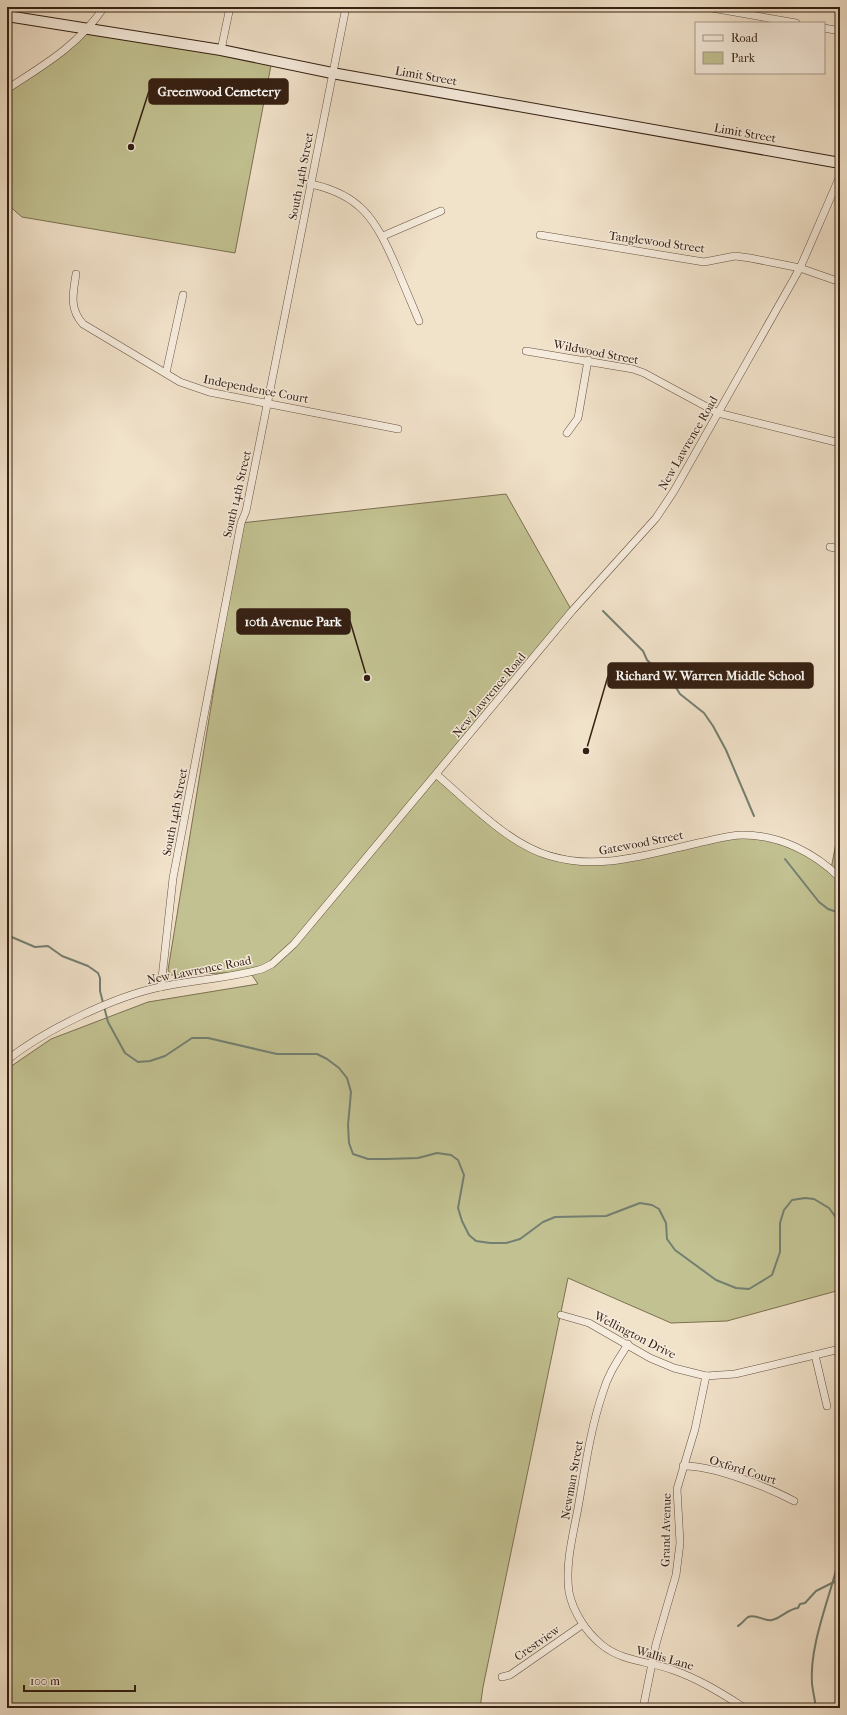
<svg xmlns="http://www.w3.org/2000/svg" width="847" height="1715" viewBox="0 0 847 1715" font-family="'IM FELL French Canon',serif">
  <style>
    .green { fill: #c2c191; stroke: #7c7052 }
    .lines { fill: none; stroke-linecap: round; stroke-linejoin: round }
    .stream { stroke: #737f71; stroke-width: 2 }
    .street-casing { stroke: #655041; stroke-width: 8 }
    .secondary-casing { stroke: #362013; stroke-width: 12 }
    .street { stroke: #f6ecdd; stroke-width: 7 }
    .secondary { stroke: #f6ecdd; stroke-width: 10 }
    .labels { text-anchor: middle; stroke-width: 3; stroke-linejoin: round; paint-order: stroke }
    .street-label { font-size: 12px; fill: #362013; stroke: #f6ecdd }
    .leader { fill: none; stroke: #362013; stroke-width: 1.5 }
    .callout-dot { fill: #362013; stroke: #f6ecdd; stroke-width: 1.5 }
    .callout { fill: #362013; stroke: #362013; stroke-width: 1.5 }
    .callout-label { font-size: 13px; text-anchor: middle; font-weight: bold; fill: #fff }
  </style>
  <rect width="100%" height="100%" fill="#f1e2ca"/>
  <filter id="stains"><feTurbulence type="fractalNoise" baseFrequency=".005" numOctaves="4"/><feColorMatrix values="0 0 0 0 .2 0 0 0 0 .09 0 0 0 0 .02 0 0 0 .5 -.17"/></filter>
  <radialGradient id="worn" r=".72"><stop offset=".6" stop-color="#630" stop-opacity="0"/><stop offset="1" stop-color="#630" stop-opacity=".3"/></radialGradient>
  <g class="green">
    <path d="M89,29L272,60L235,253L22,217L7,204V89Z"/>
    <path d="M506,494L572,611L437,775L528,847L589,862L743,835L788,844L831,869L840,822V1290L727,1321L671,1323L568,1278L483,1687L480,1708H7V1069L51,1039L148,1002L258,984L250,972L171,975L168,970L241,523Z"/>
  </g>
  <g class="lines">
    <g class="stream">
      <path d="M603,611L643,651L647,660L675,686L680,694L704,713L713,726L726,750L754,816"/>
      <path d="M785,859L819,902L828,909L840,913"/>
      <path d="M7,935L35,947L48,946L62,956L88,966L98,973L100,978V991L108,1022L125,1053L138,1062L150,1061L165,1056L192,1038H208L277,1054H317L327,1059L339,1068L347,1078L351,1092L348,1125L349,1143L353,1154L368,1159H387L418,1158L437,1153L451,1155L458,1160L464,1175L458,1208L462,1221L469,1235L476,1241L490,1243H506L520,1239L543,1222L555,1217L606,1216L640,1203L652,1205L659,1209L666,1223L667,1239L675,1250L716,1280L736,1288L749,1289L772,1275L780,1252V1223L784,1210L792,1200L805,1198L814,1199L829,1208L840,1223"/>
      <path d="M738,1626C742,1624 745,1619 748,1617C756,1613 764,1622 772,1620C781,1618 788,1609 798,1608L800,1604L805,1603L816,1591L834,1582"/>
      <path d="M816,1708C815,1700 813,1692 812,1684C809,1644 831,1595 840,1555"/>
    </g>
    <g class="street-casing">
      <g id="street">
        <path d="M706,7L796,23"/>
        <path d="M824,28L840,31"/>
        <path d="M221,50L230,7"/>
        <path d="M7,89C44,65 79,45 104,7"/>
        <path d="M311,184C361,195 375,219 395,264C403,283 411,302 419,321"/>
        <path d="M540,235L704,262L735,256L750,258L800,268L840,282"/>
        <path d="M383,236L441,211"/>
        <path d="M76,274C73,293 69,309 83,324L180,382L209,392L398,429"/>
        <path d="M526,351L633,369L644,373L718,413L840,443"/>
        <path d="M166,373L183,295"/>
        <path d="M567,433L578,418L588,360"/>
        <path d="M830,547L840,549"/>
        <path d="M437,775C470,803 508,844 550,856C600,871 649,854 698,843C713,840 729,835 743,835C780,835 815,853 840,878"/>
        <path d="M161,987L173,878L241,523L246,511L346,7"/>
        <path d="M7,1060C45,1030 113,997 160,987C194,980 229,978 262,969L272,964L294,944L572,611L656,518L674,491L800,268L840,176"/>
        <path d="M561,1315L589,1323L650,1358L674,1368L706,1376L735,1374L840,1349"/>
        <path d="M628,1344C618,1360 608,1374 603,1392C590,1430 585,1469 578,1508C573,1535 565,1564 569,1592C573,1612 586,1632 602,1645C623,1662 649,1661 673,1670C699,1679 721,1693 745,1708"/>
        <path d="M815,1355L827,1406"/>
        <path d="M683,1466C712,1465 768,1487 794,1501"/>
        <path d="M502,1677L510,1675L582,1625"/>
        <path d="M643,1708L656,1644L676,1575L680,1543L677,1489L695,1429L706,1376"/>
      </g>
    </g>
    <g class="secondary-casing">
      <path id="secondary" d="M7,16L221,50L332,73L840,163"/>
    </g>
    <use href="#street" class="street"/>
    <use href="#secondary" class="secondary"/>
  </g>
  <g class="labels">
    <g class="street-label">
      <text transform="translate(426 76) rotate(10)" y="4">Limit Street</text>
      <text transform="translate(745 133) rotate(10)" y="4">Limit Street</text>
      <text transform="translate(301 176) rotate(-79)" y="4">South 14th Street</text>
      <text transform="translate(657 242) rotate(8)" y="4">Tanglewood Street</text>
      <text transform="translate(596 352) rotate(11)" y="4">Wildwood Street</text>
      <text transform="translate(256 389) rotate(11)" y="4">Independence Court</text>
      <text transform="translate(688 443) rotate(-60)" y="4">New Lawrence Road</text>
      <text transform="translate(237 494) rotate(-77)" y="4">South 14th Street</text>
      <text transform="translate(489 695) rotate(-50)" y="4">New Lawrence Road</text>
      <text transform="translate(175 812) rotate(-79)" y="4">South 14th Street</text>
      <text transform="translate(641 843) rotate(-11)" y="4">Gatewood Street</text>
      <text transform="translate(199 970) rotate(-11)" y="4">New Lawrence Road</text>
      <text transform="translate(635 1335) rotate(27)" y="4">Wellington Drive</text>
      <text transform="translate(743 1470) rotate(18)" y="4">Oxford Court</text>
      <text transform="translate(572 1480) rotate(-80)" y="4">Newman Street</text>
      <text transform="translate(666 1530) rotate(-89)" y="4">Grand Avenue</text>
      <text transform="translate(537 1643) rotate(-35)" y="4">Crestview</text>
      <text transform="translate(665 1658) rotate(16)" y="4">Wallis Lane</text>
    </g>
  </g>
  <path class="leader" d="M131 147L149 91M367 678L350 621M586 751L608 676"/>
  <g class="callout-dot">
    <circle cx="131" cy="147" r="4"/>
    <circle cx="367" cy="678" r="4"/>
    <circle cx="586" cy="751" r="4"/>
  </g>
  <g class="callout">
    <rect x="149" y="79" width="139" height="25" rx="4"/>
    <rect x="237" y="609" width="113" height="25" rx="4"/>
    <rect x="608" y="663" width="205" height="25" rx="4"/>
  </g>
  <g class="callout-label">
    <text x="219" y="96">Greenwood Cemetery</text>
    <text x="293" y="626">10th Avenue Park</text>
    <text x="710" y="680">Richard W. Warren Middle School</text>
  </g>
  <rect width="847" height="1715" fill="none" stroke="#f1e2ca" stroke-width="24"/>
  <rect x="8" y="8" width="831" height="1699" fill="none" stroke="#362013" stroke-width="2"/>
  <rect x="12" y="12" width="823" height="1691" fill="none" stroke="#362013"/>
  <rect x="695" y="22" width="130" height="52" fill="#f6ecdd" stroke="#a99a8c"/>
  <rect x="703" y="35" width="20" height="6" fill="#f6ecdd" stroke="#a99a8c"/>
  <text x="731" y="42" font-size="12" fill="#362013">Road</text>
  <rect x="703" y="52" width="20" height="12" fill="#c2c191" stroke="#a99a8c"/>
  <text x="731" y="62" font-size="12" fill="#362013">Park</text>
  <path d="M24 1685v6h111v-6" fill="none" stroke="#362013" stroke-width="2"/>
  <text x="30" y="1685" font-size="12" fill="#362013" stroke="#f6ecdd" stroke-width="3" paint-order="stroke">100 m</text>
  <rect width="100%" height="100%" filter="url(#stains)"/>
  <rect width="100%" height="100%" fill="url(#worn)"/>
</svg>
